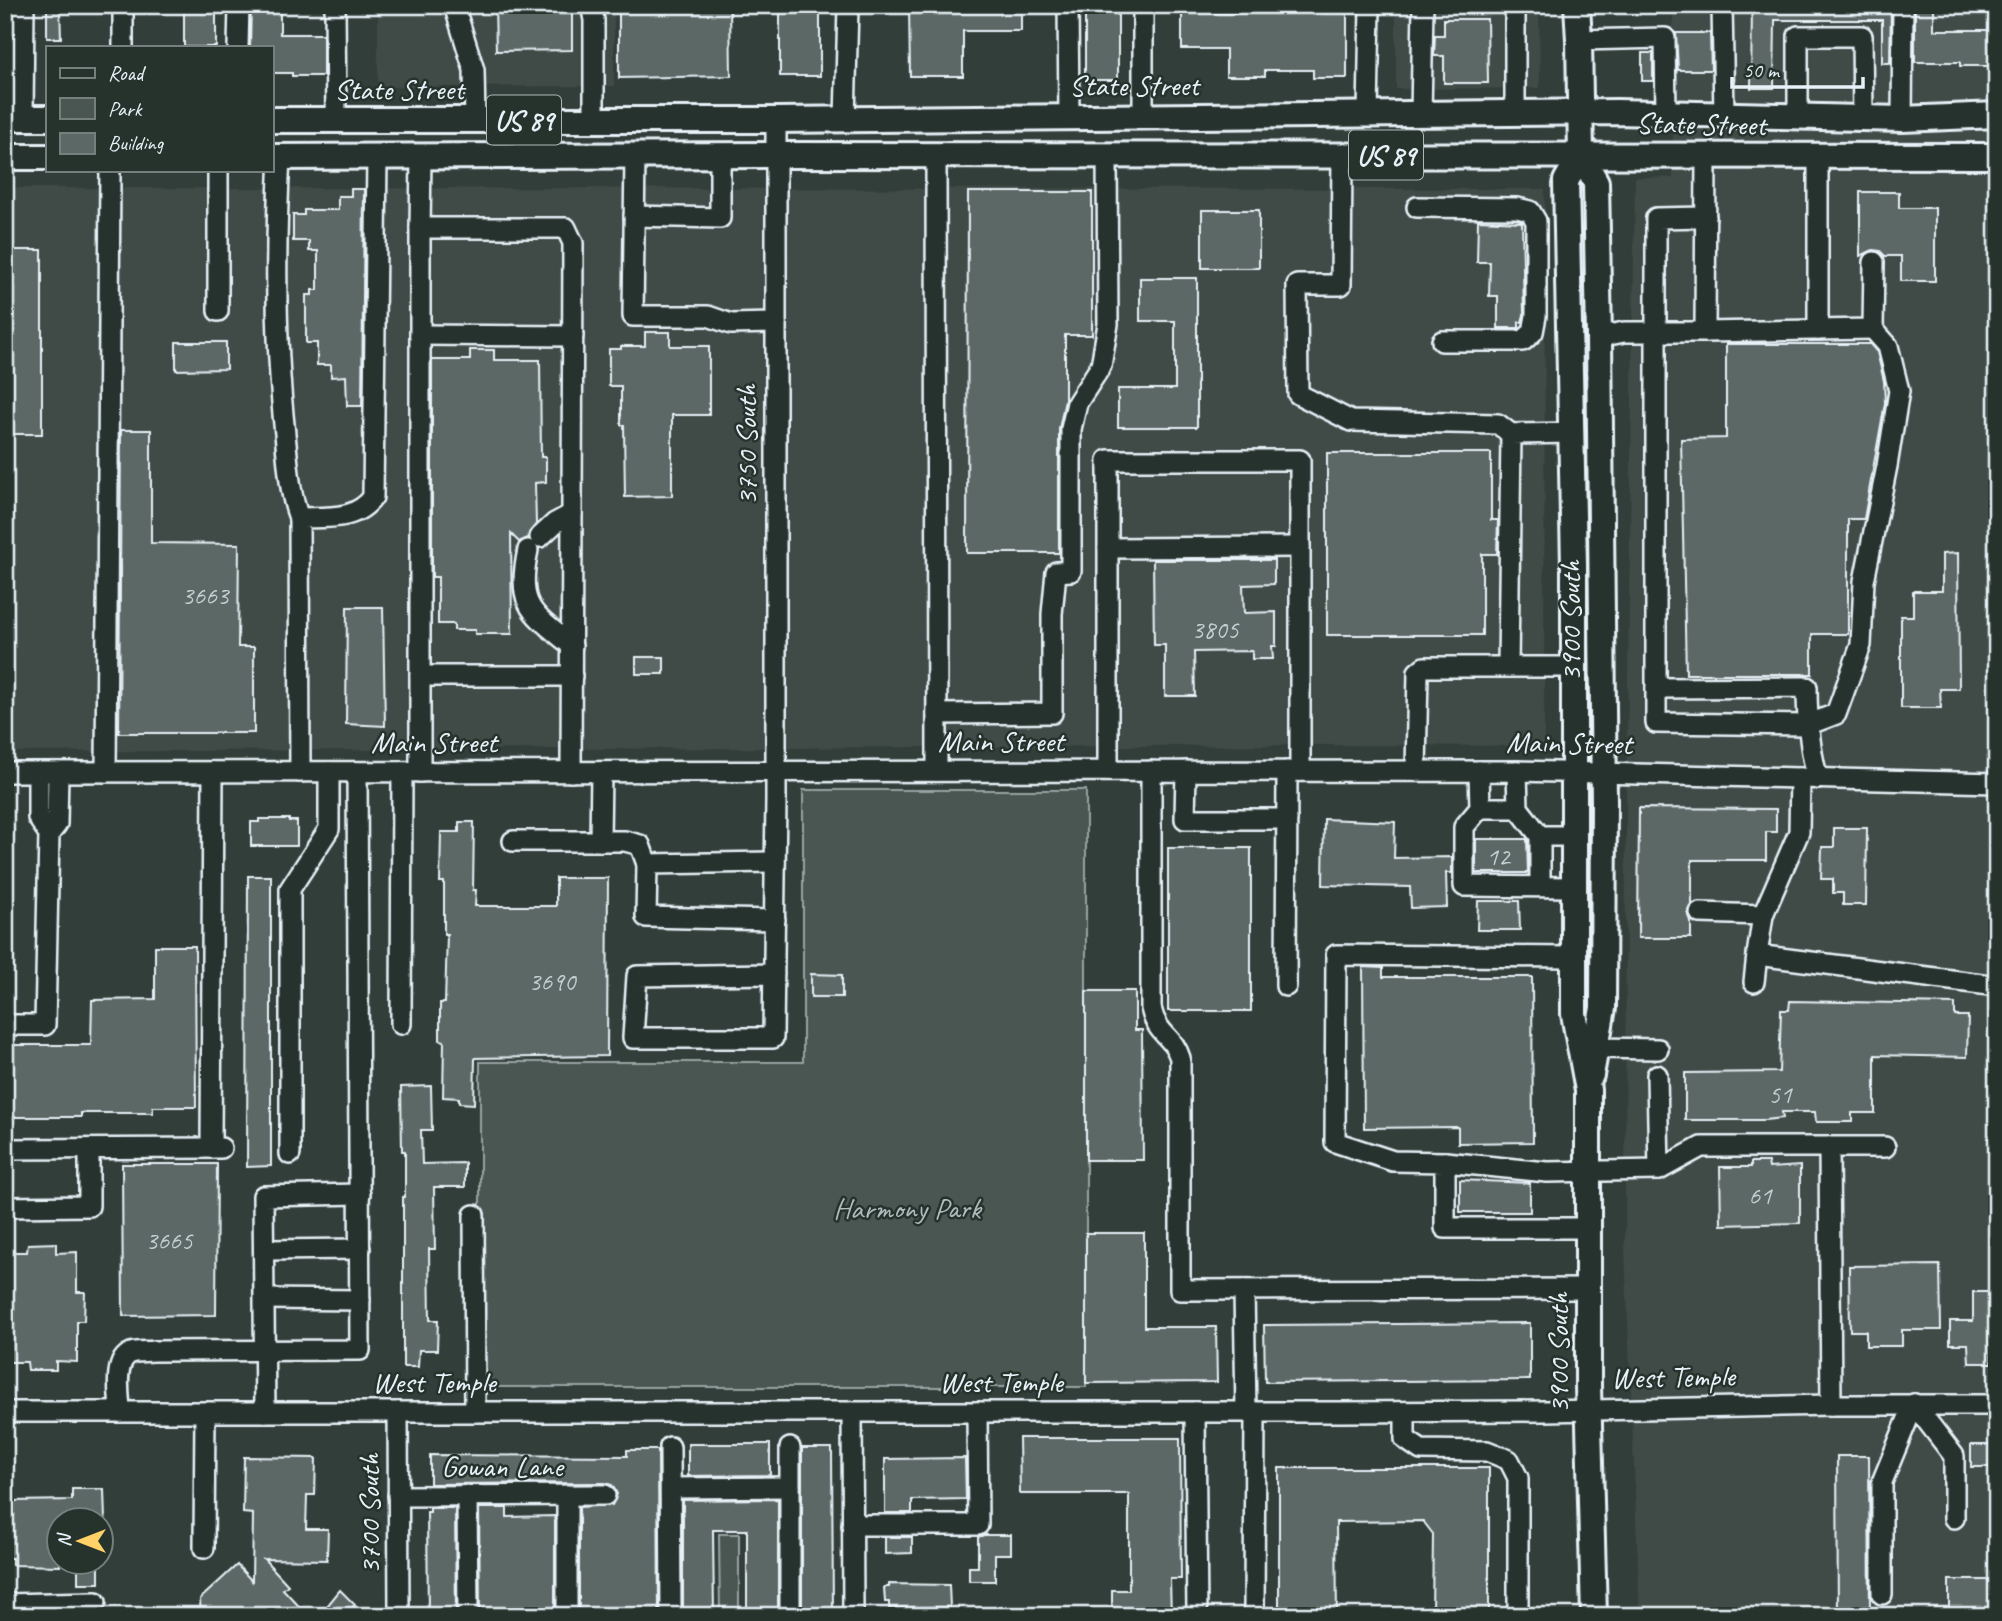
<svg xmlns="http://www.w3.org/2000/svg" width="2002" height="1621" viewBox="0 0 2002 1621" font-family="Caveat,sans-serif">
  <style>
    .built { fill: #3f4b46 }
    .green { fill: #495651; stroke: #98a4a4; stroke-width: 2 }
    .building { fill: #5c6865; stroke: #e8f1f8; stroke-width: 2 }
    .lines { fill: none; stroke-linecap: round; stroke-linejoin: round }
    .minor-casing { stroke: #e8f1f8; stroke-width: 24 }
    .major-casing { stroke: #e8f1f8; stroke-width: 30 }
    .minor { stroke: #26332d; stroke-width: 19 }
    .major { stroke: #26332d; stroke-width: 24 }
    .labels { text-anchor: middle; stroke-width: 5; stroke-linejoin: round; paint-order: stroke }
    .number-label { font-size: 26px; fill: #c5cfd3 }
    .shield { fill: #26332d; stroke: #aeb8bb; stroke-width: 2 }
    .shield-label { font-size: 28px; font-weight: bold; fill: #e8f1f8 }
    .street-label { font-size: 30px; fill: #e8f1f8; stroke: #26332d }
    .park-label { font-size: 30px; fill: #b0bbbe; stroke: #26332d }
  </style>
  <rect width="100%" height="100%" fill="#323e39"/>
  <filter id="ink" filterUnits="userSpaceOnUse"><feTurbulence type="fractalNoise" baseFrequency=".0143" numOctaves="2"/><feDisplacementMap in="SourceGraphic" scale="14" xChannelSelector="R" yChannelSelector="G"/><feConvolveMatrix kernelMatrix="1 2 1 2 8 2 1 2 1" color-interpolation-filters="sRGB"/></filter>
  <g filter="url(#ink)">
    <g class="built">
      <path d="M378,5H614V86L378,87Z"/>
      <path d="M1396,5H1539L1540,88L1396,89Z"/>
      <path d="M1673,5H1997V1616H1640L1625,1248L1626,815L1635,177L1673,178Z"/>
      <path d="M5,188L1545,189L1544,746L1315,745L5,752Z"/>
    </g>
    <g class="green">
      <path d="M803,790H1086V1387H480V1062H803Z"/>
      <path d="M719,1534H739V1616H720Z"/>
    </g>
    <g class="building">
      <path d="M47,5H60L61,38H47Z"/>
      <path d="M251,5H280V34H323V76H292V73H271V47H250Z"/>
      <path d="M495,5H572V50L496,51Z"/>
      <path d="M619,5H730L731,76L619,78Z"/>
      <rect x="780" y="5" width="40" height="71"/>
      <path d="M909,5H963V8L1021,9V31H963V76H910Z"/>
      <rect x="1085" y="5" width="33" height="75"/>
      <path d="M1314,5H1347V78H1313V70H1265V76H1226V49H1182V7H1210V13H1265V8H1314Z"/>
      <path d="M1752,5H1891L1890,63H1882V20H1775L1774,88H1751Z"/>
      <path d="M1915,5H1934V30H1997V66H1960V62H1915Z"/>
      <rect x="184" y="8" width="32" height="39"/>
      <path d="M1444,19H1487L1488,83H1444V56H1434L1435,35H1444Z"/>
      <path d="M1676,33H1710L1711,70H1678Z"/>
      <rect x="1642" y="53" width="11" height="28"/>
      <path d="M351,189H364L362,406H347L346,376L331,377V365H317V343H306V295H312V290H318V251H309V241H293V215H304V210H338V196H351Z"/>
      <path d="M968,192H1092V335H1065V400L1059,429V553H967Z"/>
      <path d="M1860,192H1899V208H1935V281H1901V256H1885L1880,251L1873,250L1860,256Z"/>
      <rect x="1202" y="210" width="57" height="58"/>
      <path d="M1478,220L1522,222L1524,315L1522,322H1519V328H1498V296H1489L1490,262H1477Z"/>
      <rect x="5" y="250" width="37" height="184"/>
      <path d="M1140,278H1197V427H1118V389H1175V321H1140Z"/>
      <path d="M645,332H670V346H709V415H672V496L625,497L624,425H621V386H609V349H621V346H645Z"/>
      <path d="M176,342H226V369L176,370Z"/>
      <path d="M1726,344H1870L1877,352L1884,381L1885,403L1864,519H1848V634H1812V674H1686L1681,439L1726,438Z"/>
      <path d="M470,350H494V360H540L541,457H546V482L535,483L536,524L529,533L528,538L519,542L511,534L512,634H475V630H454V624H438V577H432V360H470Z"/>
      <path d="M121,430H151V543L239,544L238,647H254V733H119Z"/>
      <path d="M1327,453H1491V520H1498L1497,554H1482V635H1327Z"/>
      <path d="M1958,553L1959,689H1940L1941,708H1901V616H1913V591H1942V554Z"/>
      <path d="M1153,560H1274V584L1243,585L1244,613L1276,612V646H1272L1273,659H1252V651L1194,652L1195,696H1165V645H1154Z"/>
      <path d="M347,607H383L385,726L346,724Z"/>
      <rect x="636" y="657" width="28" height="17"/>
      <path d="M1639,808L1776,809V832H1766V860H1692V905L1688,913L1691,921V938H1638Z"/>
      <path d="M259,819H289V821H297V846H251V822H259Z"/>
      <path d="M1324,819L1395,822L1394,858L1452,857V873H1446L1447,907L1411,908L1410,887L1323,885Z"/>
      <path d="M459,822H474L473,890H476L475,906H556V878H608L607,1056L475,1058L474,1104L459,1103V1098L443,1097L444,1041L440,1040V1003H445L447,934H444V882H440L441,832H459Z"/>
      <path d="M1834,828H1867L1866,905H1843V893H1833V879H1821L1822,847H1834Z"/>
      <path d="M1476,839H1527L1528,873H1476Z"/>
      <rect x="1168" y="848" width="83" height="163"/>
      <path d="M248,876H271V1166L247,1167Z"/>
      <path d="M1478,901H1519L1520,930H1477Z"/>
      <path d="M155,946H195L196,1107H153V1113H81V1117H5V1045H91L92,1000L155,999Z"/>
      <path d="M1363,967L1383,968V977H1532L1533,1142L1458,1143V1127L1364,1128Z"/>
      <path d="M811,974L842,975V997H811Z"/>
      <path d="M1086,991H1135V1030H1142L1143,1160H1086Z"/>
      <path d="M1790,1001L1955,1004V1016H1968L1967,1057L1875,1055V1113H1852V1122H1816L1815,1112H1782L1783,1118L1765,1120H1685V1073L1779,1072L1781,1010H1789Z"/>
      <path d="M431,1086L432,1130H421L422,1164L465,1163V1187H434L435,1249H429L430,1320H438L437,1350H419L418,1367H403V1197H405V1151H402L401,1087Z"/>
      <path d="M1751,1162H1768L1769,1168L1800,1166V1223L1721,1225L1720,1167H1751Z"/>
      <path d="M122,1164H217L216,1315L123,1316Z"/>
      <path d="M1460,1180L1530,1183V1212H1460Z"/>
      <path d="M1086,1233H1144V1327H1216L1217,1382L1086,1383Z"/>
      <path d="M56,1243V1253L77,1252V1292H85L84,1321H77V1362L56,1361V1370H28L27,1362H7V1252H27L28,1244Z"/>
      <path d="M1940,1265L1941,1330H1902V1346H1866V1331H1850L1849,1266Z"/>
      <path d="M1973,1292H1991L1992,1363H1969L1968,1344H1950V1321H1973Z"/>
      <path d="M1530,1323V1380L1265,1382L1264,1325Z"/>
      <path d="M1019,1438H1180L1181,1579H1170L1171,1616H1112V1590H1129V1494H1020Z"/>
      <path d="M688,1444H770V1475L688,1476Z"/>
      <rect x="1971" y="1445" width="26" height="22"/>
      <path d="M802,1448H832L833,1616H802Z"/>
      <path d="M627,1450H658L659,1616H579V1507L612,1505L617,1494L612,1485L605,1483L430,1484V1455L627,1456Z"/>
      <path d="M1837,1456H1869L1870,1616H1838Z"/>
      <path d="M244,1457L316,1458L315,1495H307L306,1529H328L327,1560L264,1559L288,1585L283,1589L308,1616H201L200,1599L237,1565L252,1581L253,1514L243,1513Z"/>
      <path d="M965,1458L966,1499L912,1500V1513H885V1459Z"/>
      <path d="M1279,1468H1489V1616H1432L1433,1534L1423,1521L1336,1522L1337,1616H1279Z"/>
      <path d="M72,1489H104L105,1520H60V1566L12,1565V1558H5V1510H12L13,1501L72,1500Z"/>
      <path d="M778,1499V1616H747V1530H713L714,1616H683V1500Z"/>
      <path d="M430,1508H455L456,1616H428L427,1512H430Z"/>
      <path d="M479,1508H507V1517L555,1516V1616H480Z"/>
      <path d="M984,1535H1011V1554H995V1581H969V1567H978V1537Z"/>
      <path d="M885,1537H912V1553L885,1554Z"/>
      <rect x="78" y="1562" width="21" height="21"/>
      <path d="M1949,1580H1997V1616H1962V1611H1949Z"/>
      <path d="M889,1584L949,1585L950,1607L889,1608V1602H885L884,1587H889Z"/>
      <path d="M340,1590L355,1605L344,1616H319Z"/>
    </g>
    <g class="lines">
      <g class="minor-casing">
        <g id="minor">
          <path d="M123,5V47"/>
          <path d="M335,5L336,120"/>
          <path d="M454,5L474,70L475,120"/>
          <path d="M591,5L594,20V120"/>
          <path d="M1068,5L1069,116"/>
          <path d="M1722,5L1724,115"/>
          <path d="M1579,40L1665,38L1666,114"/>
          <path d="M238,47L239,5"/>
          <path d="M1515,114V5"/>
          <path d="M1368,115L1370,5"/>
          <path d="M1421,115L1423,5"/>
          <path d="M1143,116V5"/>
          <path d="M1798,117V36H1862L1863,118"/>
          <path d="M23,118L24,5"/>
          <path d="M845,119L848,7"/>
          <path d="M1902,119L1903,5"/>
          <path d="M635,155L633,316H708L731,324L776,323"/>
          <path d="M1342,155L1341,285H1297L1298,394L1351,421L1498,424L1511,434"/>
          <path d="M936,156L937,771"/>
          <path d="M280,157C275,249 275,343 285,434C288,462 289,492 299,518"/>
          <path d="M1818,157V330"/>
          <path d="M218,170V311"/>
          <path d="M1417,207L1517,208L1530,211L1536,221V316L1533,332L1523,341H1442"/>
          <path d="M634,216L720,218V155"/>
          <path d="M1706,217L1656,218V723L1807,725L1836,714L1861,645L1864,581L1887,466L1899,391L1888,346L1873,329"/>
          <path d="M420,228L421,157"/>
          <path d="M1705,332L1873,329L1874,262"/>
          <path d="M420,335L573,336"/>
          <path d="M1599,337L1624,332H1705L1706,156"/>
          <path d="M540,537L555,523L572,514"/>
          <path d="M1108,548L1300,547"/>
          <path d="M528,550C516,607 532,613 572,646"/>
          <path d="M1508,667L1511,434L1572,433"/>
          <path d="M420,676H572"/>
          <path d="M1656,688L1807,687C1807,719 1809,748 1818,779"/>
          <path d="M937,714L1052,713V614L1056,572L1071,571V429L1077,403L1101,366L1108,324L1107,156"/>
          <path d="M1416,770L1418,672L1424,667H1575"/>
          <path d="M1108,771V460H1300V771"/>
          <path d="M1151,771V1008C1157,1036 1173,1035 1180,1058V1290L1589,1289"/>
          <path d="M1186,771L1185,819H1287"/>
          <path d="M1479,771L1480,808L1464,827V886L1573,887"/>
          <path d="M1517,771L1518,808L1540,836H1573"/>
          <path d="M5,772L1517,771L1997,783"/>
          <path d="M38,772V818L49,834"/>
          <path d="M106,772L110,170"/>
          <path d="M300,772L299,518C327,517 356,521 373,497L377,157"/>
          <path d="M420,772V228H566L573,243L571,772"/>
          <path d="M1800,778L1799,832L1763,915L1757,955L1997,986"/>
          <path d="M1480,808H1518"/>
          <path d="M1540,836V886"/>
          <path d="M513,841H625L640,845L647,864L775,862"/>
          <path d="M600,841L601,772"/>
          <path d="M647,864L646,917L775,920"/>
          <path d="M1700,913L1763,915"/>
          <path d="M1574,957L1336,955L1335,1142L1393,1161L1445,1162V1228H1589"/>
          <path d="M774,974L637,976L633,1038H773L776,799V120"/>
          <path d="M1754,982L1757,955"/>
          <path d="M1286,986L1287,771"/>
          <path d="M401,1024L402,772"/>
          <path d="M5,1025H45L49,834L57,824L58,772"/>
          <path d="M1596,1048L1658,1049"/>
          <path d="M1657,1075L1659,1170"/>
          <path d="M1829,1147L1831,1405"/>
          <path d="M211,1148L213,772"/>
          <path d="M5,1149L221,1148"/>
          <path d="M290,1154V889L329,829V772"/>
          <path d="M1445,1162L1547,1172L1659,1170L1701,1147H1885"/>
          <path d="M5,1207L89,1206V1149"/>
          <path d="M474,1215L475,1412"/>
          <path d="M264,1250L360,1249"/>
          <path d="M1244,1290L1246,1412"/>
          <path d="M265,1299L360,1300"/>
          <path d="M1914,1404L1954,1456V1518"/>
          <path d="M5,1412H1341L1545,1411L1831,1405H1997"/>
          <path d="M120,1412C120,1397 112,1361 131,1353C137,1351 147,1352 153,1351L360,1350L357,772"/>
          <path d="M265,1412L263,1196L360,1194"/>
          <path d="M398,1412L399,1616"/>
          <path d="M852,1412L853,1616"/>
          <path d="M1195,1412L1197,1616"/>
          <path d="M1405,1412V1439L1421,1450L1487,1451L1509,1460L1518,1478V1616"/>
          <path d="M670,1447L671,1616"/>
          <path d="M790,1448V1616"/>
          <path d="M671,1488L790,1487"/>
          <path d="M467,1495L468,1616"/>
          <path d="M567,1495V1616"/>
          <path d="M398,1496L605,1495"/>
          <path d="M852,1525H978L977,1412"/>
          <path d="M204,1548L205,1412"/>
          <path d="M1882,1594V1482L1914,1404"/>
          <path d="M5,1604L96,1602"/>
          <path d="M1254,1616L1255,1412"/>
        </g>
      </g>
      <g class="major-casing">
        <g id="major">
          <path d="M1577,5L1579,40L1581,155L1596,182L1599,337L1604,802L1603,1008L1591,1075"/>
          <path d="M5,118H47"/>
          <path d="M271,120H776L1617,112L1902,119L1997,115"/>
          <path d="M1581,155L1566,181L1574,565V1014L1588,1090V1386L1594,1616"/>
          <path d="M5,157H47"/>
          <path d="M271,157L776,155L1997,156"/>
        </g>
      </g>
      <use href="#minor" class="minor"/>
      <use href="#major" class="major"/>
    </g>
  </g>
  <g class="labels">
    <g class="number-label">
      <text x="205" y="604">3663</text>
      <text x="1215" y="638">3805</text>
      <text x="1498" y="865">12</text>
      <text x="552" y="990">3690</text>
      <text x="1780" y="1103">51</text>
      <text x="1760" y="1204">61</text>
      <text x="169" y="1249">3665</text>
    </g>
    <g class="shield">
      <rect x="487" y="95.5" width="74" height="49" rx="5"/>
      <rect x="1349" y="130.5" width="74" height="49" rx="5"/>
    </g>
    <g class="shield-label">
      <text x="524" y="130">US 89</text>
      <text x="1386" y="165">US 89</text>
    </g>
    <g class="street-label">
      <text x="1134" y="95">State Street</text>
      <text x="399" y="99">State Street</text>
      <text transform="translate(1701 124) rotate(1)" y="10">State Street</text>
      <text transform="translate(746 445) rotate(-90)" y="10">3750 South</text>
      <text transform="translate(1570 621) rotate(-90)" y="10">3900 South</text>
      <text x="1001" y="751">Main Street</text>
      <text x="434" y="752">Main Street</text>
      <text transform="translate(1569 743) rotate(1)" y="10">Main Street</text>
      <text transform="translate(1558 1353) rotate(-90)" y="10">3900 South</text>
      <text transform="translate(1673 1377) rotate(-1)" y="10">West Temple</text>
      <text x="434" y="1392">West Temple</text>
      <text x="1001" y="1392">West Temple</text>
      <text x="502" y="1476">Gowan Lane</text>
      <text transform="translate(369 1514) rotate(-90)" y="10">3700 South</text>
    </g>
    <g class="park-label">
      <text x="907" y="1218">Harmony Park</text>
    </g>
  </g>
  <rect width="2002" height="1621" fill="none" stroke="#26332d" stroke-width="28"/>
  <rect x="14" y="14" width="1974" height="1593" fill="none" stroke="#e8f1f8" stroke-width="2.5" filter="url(#ink)"/>
  <rect x="46" y="46" width="228" height="126" fill="#26332d" stroke="#747f7e" stroke-width="2"/>
  <rect x="60" y="68" width="35" height="10" fill="#26332d" stroke="#747f7e" stroke-width="2"/>
  <text x="108" y="80" font-size="21" fill="#e8f1f8">Road</text>
  <rect x="60" y="98" width="35" height="21" fill="#495651" stroke="#747f7e" stroke-width="2"/>
  <text x="108" y="116" font-size="21" fill="#e8f1f8">Park</text>
  <rect x="60" y="133" width="35" height="21" fill="#5c6865" stroke="#747f7e" stroke-width="2"/>
  <text x="108" y="150" font-size="21" fill="#e8f1f8">Building</text>
  <g transform="translate(80 1541) rotate(270)"><circle r="33" fill="#26332d" stroke="#747f7e" stroke-width="2"/>
  <path d="M0-5L12 26L0 18L-12 26Z" fill="#ffd166"/>
  <text y="-10" font-size="19" font-weight="bold" text-anchor="middle" fill="#e8f1f8">N</text>
  </g>
  <path d="M1732 77v10h131v-10" fill="none" stroke="#e8f1f8" stroke-width="3.5"/>
  <text x="1743" y="77" font-size="21" fill="#e8f1f8" stroke="#26332d" stroke-width="5" paint-order="stroke">50 m</text>
</svg>
